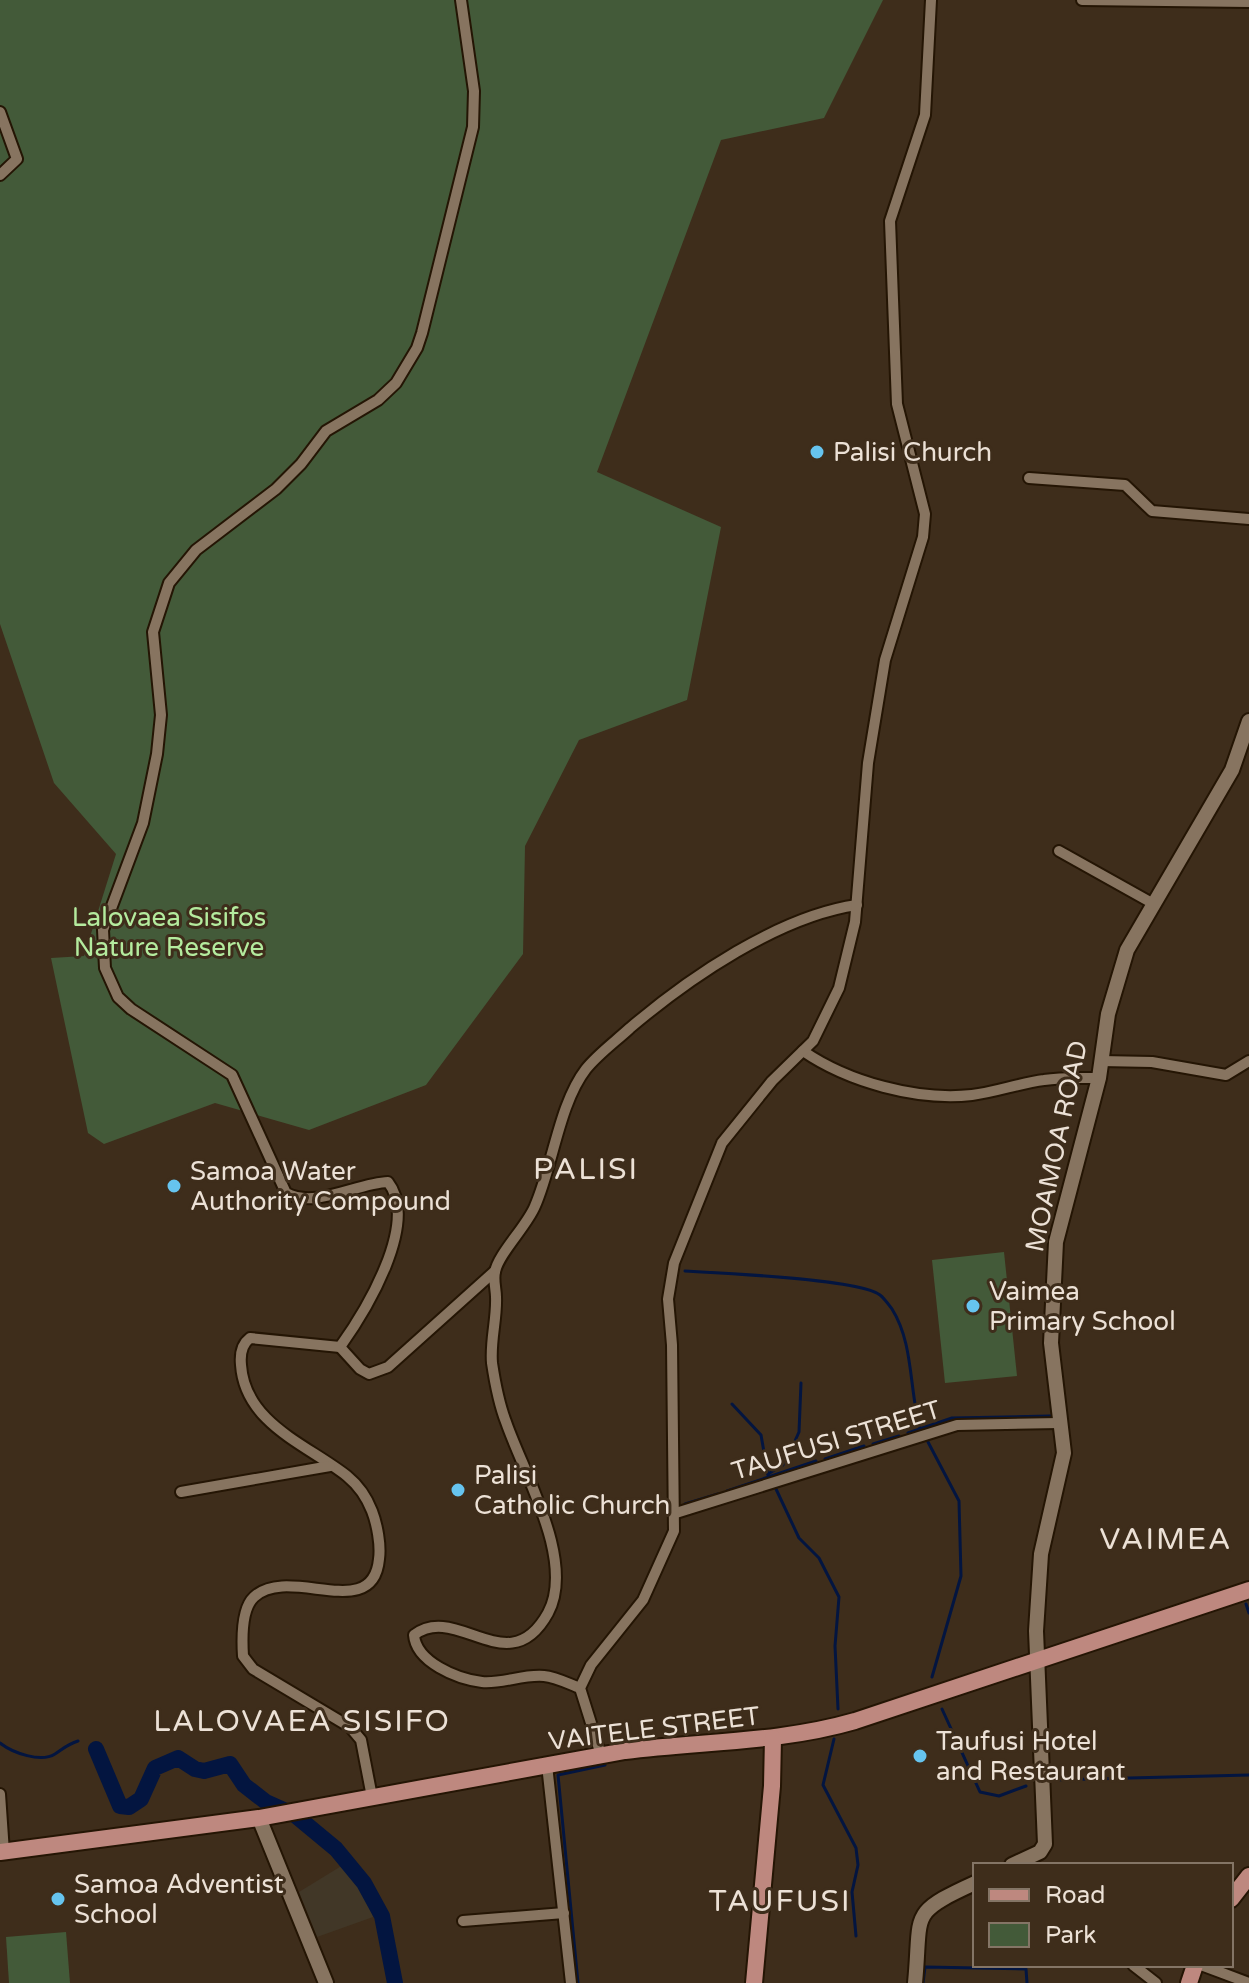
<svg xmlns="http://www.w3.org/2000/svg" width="1249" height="1983" viewBox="0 0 1249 1983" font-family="'Varela Round',sans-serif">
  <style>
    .industrial { fill: #413727 }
    .green { fill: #435a39 }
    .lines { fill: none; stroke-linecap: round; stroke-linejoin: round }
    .stream { stroke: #031540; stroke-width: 3 }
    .river { stroke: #031540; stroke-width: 16 }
    .street-casing { stroke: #241504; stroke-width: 14 }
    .secondary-casing { stroke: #241504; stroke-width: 18 }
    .primary-casing { stroke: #241504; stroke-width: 20 }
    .street { stroke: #877460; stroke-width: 10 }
    .secondary { stroke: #877460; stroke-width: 14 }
    .primary { stroke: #be887f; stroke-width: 16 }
    .poi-dot { fill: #66c4ef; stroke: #3e2d1b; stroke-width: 3 }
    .labels { text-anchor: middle; stroke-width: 6; stroke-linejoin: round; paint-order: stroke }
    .poi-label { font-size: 26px; fill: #ece1d6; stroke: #3e2d1b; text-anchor: start }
    .park-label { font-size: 26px; fill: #b4eb9e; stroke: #3e2d1b }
    .street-label { font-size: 26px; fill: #ece1d6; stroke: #3e2d1b }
    .quarter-label { font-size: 30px; letter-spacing: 2px; fill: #ece1d6; stroke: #3e2d1b }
  </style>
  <rect width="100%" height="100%" fill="#3e2d1b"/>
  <path class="industrial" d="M343,1865L361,1884L373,1917L317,1937L299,1892Z"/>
  <g class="green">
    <path d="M0,0H883L824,118L721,140L597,472L721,527L687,700L579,740L525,846L523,954L426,1085L309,1130L215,1103L104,1144L88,1133L51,958L84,956L116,854L54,783L0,624Z"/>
    <path d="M1004,1252L1017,1376L945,1383L932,1260Z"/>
    <path d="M66,1932L70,1983H9L6,1937Z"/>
  </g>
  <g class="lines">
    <g class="stream">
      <path d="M685,1271C719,1273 859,1279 880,1295C884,1298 889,1305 892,1309C914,1344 909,1390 920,1428"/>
      <path d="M732,1404L761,1435L768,1475"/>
      <path d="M908,1433L952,1418L1050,1416"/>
      <path d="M928,1442L959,1501L961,1576L932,1677"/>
      <path d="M873,1444L899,1436"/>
      <path d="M790,1452L799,1432L801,1383"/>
      <path d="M825,1459L864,1446"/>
      <path d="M768,1474L783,1465V1459"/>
      <path d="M776,1489L799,1538L819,1558L839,1597L835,1646L838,1709"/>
      <path d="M727,1491L816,1461"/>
      <path d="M685,1504L718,1494"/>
      <path d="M1246,1604L1249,1613"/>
      <path d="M942,1709L980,1792L999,1796L1026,1786"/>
      <path d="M834,1739L823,1785L856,1848L858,1865L852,1892L856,1936"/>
      <path d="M0,1743C13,1753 41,1763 55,1754C64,1748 68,1744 78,1741"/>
      <path d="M1050,1780L1249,1775"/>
      <path d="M578,1983L558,1775L605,1765L604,1762"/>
      <path d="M923,1983L925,1967L1026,1969L1027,1983"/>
    </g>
    <path class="river" d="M96,1749L120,1806L129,1807L141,1799L155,1768L178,1758L195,1769L204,1771L230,1764L244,1785L266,1802L295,1815L336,1849L364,1883L382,1916L395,1983"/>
    <g class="street-casing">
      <g id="street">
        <path d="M461,0L474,91L473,127L422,333L417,348L396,383L378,400L326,431L301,464L276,489L196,550L169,583L153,632L161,715L157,754L143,823L103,930L105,968L118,997L131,1009L232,1075L286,1193C315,1209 357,1183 388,1182C420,1223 365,1312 340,1347L360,1369L369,1374L388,1367L495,1271"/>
        <path d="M1082,0L1249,2"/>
        <path d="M0,112L17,159L0,175"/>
        <path d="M1029,478L1125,485L1152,511L1249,519"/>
        <path d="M1059,851L1152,903"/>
        <path d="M803,1051C848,1082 917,1101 972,1095C996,1092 1020,1083 1044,1080C1062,1077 1081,1078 1099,1078"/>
        <path d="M1101,1061L1152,1062L1226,1075L1249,1061"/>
        <path d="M340,1347L250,1338C242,1344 240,1355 241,1365C245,1424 308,1445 347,1476C358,1485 367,1498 372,1511C377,1524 381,1545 379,1559C373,1624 289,1564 254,1597C241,1609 242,1640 243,1656L253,1669L350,1727L361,1740L372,1797"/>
        <path d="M181,1492L330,1466"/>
        <path d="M676,1513L957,1425L1059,1423"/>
        <path d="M580,1688C569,1684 556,1677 544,1676C523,1674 502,1684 482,1682C457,1679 416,1662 414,1635C457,1602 509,1684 548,1613C576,1561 523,1472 506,1422C499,1404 495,1383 492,1363C490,1341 497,1319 496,1297C496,1289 493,1280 495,1272C498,1254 527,1226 535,1206C553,1165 559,1104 586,1069C598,1054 616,1041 630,1028C689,978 779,916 857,905"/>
        <path d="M601,1755L580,1688L591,1665L643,1600L674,1531L672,1345L668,1299L674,1263L722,1143L772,1081L813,1041L839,988L855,922L868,763L885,660L923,537L925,514L897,404L890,221L925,115L931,0"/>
        <path d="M547,1765L571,1983"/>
        <path d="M0,1794L4,1852"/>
        <path d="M463,1921L564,1913"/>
        <path d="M1133,1965L1156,1983"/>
        <path d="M1201,1965L1249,1983"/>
      </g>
    </g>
    <g class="secondary-casing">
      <g id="secondary">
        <path d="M259,1818L326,1983"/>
        <path d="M1012,1865L1040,1852L1045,1844L1036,1631L1041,1554L1064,1453L1051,1343L1056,1242L1099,1078L1108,1014L1127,950L1232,770L1249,721"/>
        <path d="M915,1983C922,1913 907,1914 975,1883"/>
      </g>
    </g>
    <g class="primary-casing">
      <g id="primary">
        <path d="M0,1852L259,1818L625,1751C702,1741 779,1743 855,1721L1249,1590"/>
        <path d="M1231,1899L1249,1876"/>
        <path d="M754,1983L772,1786L773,1738"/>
        <path d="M1189,1983L1195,1965"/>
      </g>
    </g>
    <use href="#street" class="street"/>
    <use href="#secondary" class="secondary"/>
    <use href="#primary" class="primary"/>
  </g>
  <g class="poi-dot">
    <circle cx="817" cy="452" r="8"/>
    <circle cx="174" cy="1186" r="8"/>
    <circle cx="973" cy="1306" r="8"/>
    <circle cx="458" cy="1490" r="8"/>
    <circle cx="920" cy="1756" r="8"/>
    <circle cx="58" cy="1899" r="8"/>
  </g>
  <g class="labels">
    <g class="poi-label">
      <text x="833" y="461">Palisi Church</text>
      <text x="190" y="1180">Samoa Water<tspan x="190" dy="30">Authority Compound</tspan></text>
      <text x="989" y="1300">Vaimea<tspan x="989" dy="30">Primary School</tspan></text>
      <text x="474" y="1484">Palisi<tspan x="474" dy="30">Catholic Church</tspan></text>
      <text x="936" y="1750">Taufusi Hotel<tspan x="936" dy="30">and Restaurant</tspan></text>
      <text x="74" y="1893">Samoa Adventist<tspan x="74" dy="30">School</tspan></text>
    </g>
    <g class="park-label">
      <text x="169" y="926">Lalovaea Sisifos<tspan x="169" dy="30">Nature Reserve</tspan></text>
    </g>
    <g class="street-label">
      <text transform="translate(1056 1146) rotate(-78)" y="9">MOAMOA ROAD</text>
      <text transform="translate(836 1440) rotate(-17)" y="9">TAUFUSI STREET</text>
      <text transform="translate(654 1728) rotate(-7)" y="9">VAITELE STREET</text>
    </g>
    <g class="quarter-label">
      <text x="586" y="1179">PALISI</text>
      <text x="1166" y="1549">VAIMEA</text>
      <text x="302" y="1731">LALOVAEA SISIFO</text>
      <text x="780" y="1911">TAUFUSI</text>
    </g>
  </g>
  <rect x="973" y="1863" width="260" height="104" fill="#3e2d1b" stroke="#847566" stroke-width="2"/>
  <rect x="989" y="1889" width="40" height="12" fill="#be887f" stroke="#847566" stroke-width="2"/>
  <text x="1045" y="1903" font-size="24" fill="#ece1d6">Road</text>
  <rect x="989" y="1923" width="40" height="24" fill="#435a39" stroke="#847566" stroke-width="2"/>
  <text x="1045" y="1943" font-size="24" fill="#ece1d6">Park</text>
</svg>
